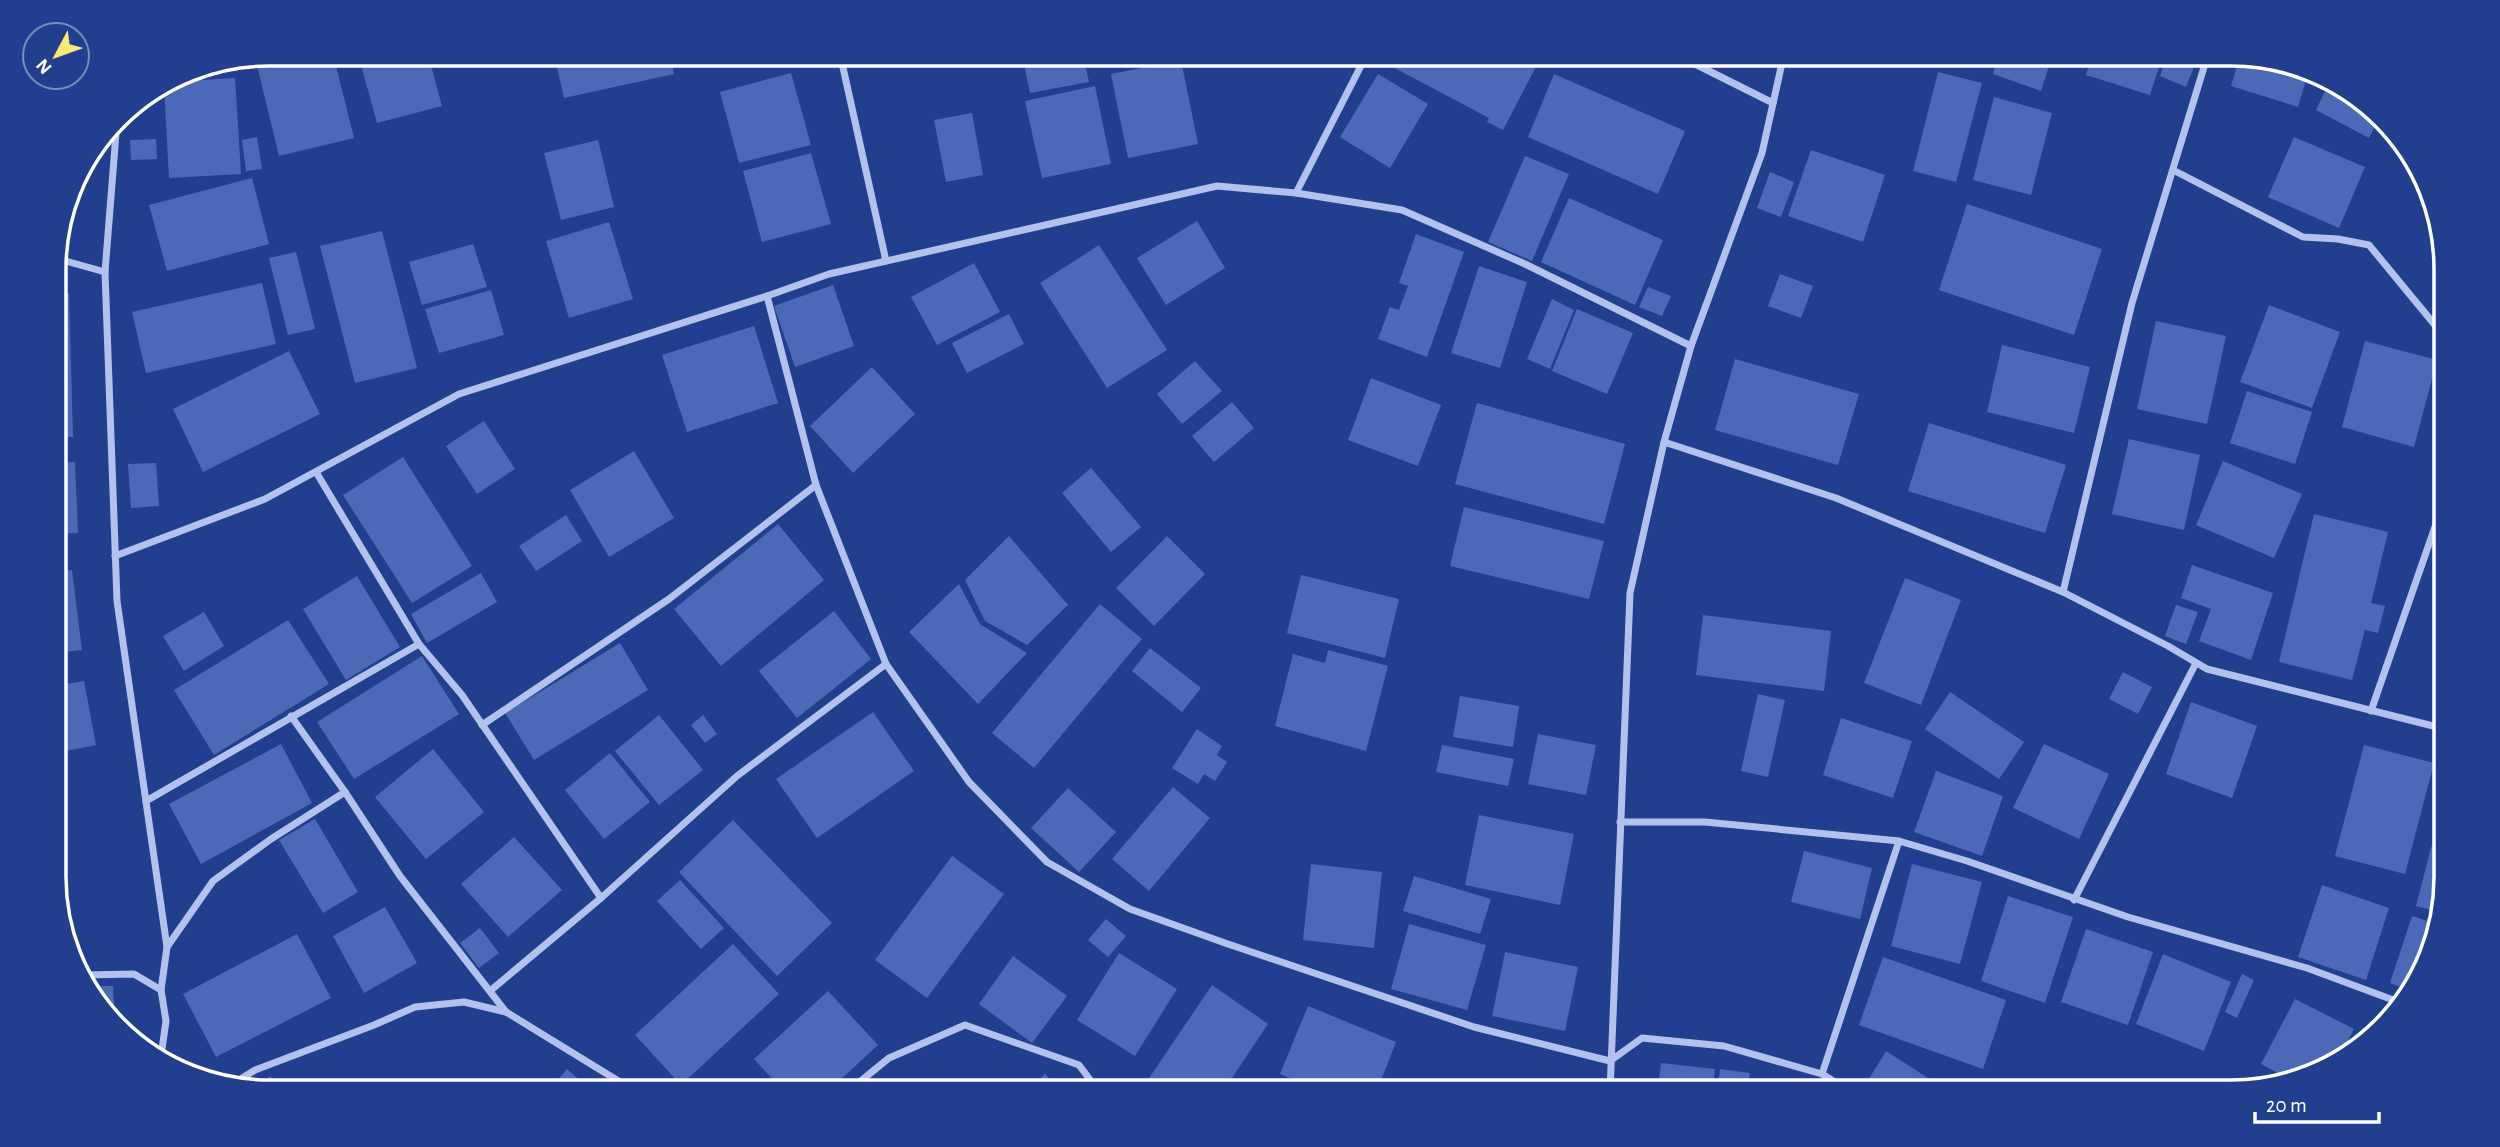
<svg xmlns="http://www.w3.org/2000/svg" width="2500" height="1147" viewBox="0 0 2500 1147" font-family="'Alegreya Sans',sans-serif">
  <style>
    .building { fill: #4b69b6 }
    .lines { fill: none; stroke-linecap: round; stroke-linejoin: round }
    .minor { stroke: #b2c2ec; stroke-width: 7 }
    .rim { fill: none; stroke: #fff; stroke-width: 3.5 }
  </style>
  <rect width="100%" height="100%" fill="#223f8f"/>
  <g class="building">
    <path d="M269,54H333L354,138L279,156L255,57Z"/>
    <path d="M358,54H428L442,106L377,123Z"/>
    <path d="M554,54H670L674,74L564,98Z"/>
    <path d="M1083,54L1089,82L1030,93L1022,55Z"/>
    <path d="M1392,54H1526L1539,61L1503,130L1487,122L1489,118L1387,64Z"/>
    <path d="M1957,54H1995L1992,65Z"/>
    <path d="M1999,54H2014L2049,66L2041,91L1993,74Z"/>
    <path d="M2064,54H2090L2087,63Z"/>
    <path d="M2092,54H2130L2160,64L2150,95L2086,75Z"/>
    <path d="M2168,54H2199L2186,87L2160,76Z"/>
    <path d="M2240,56L2309,70L2298,107L2231,86Z"/>
    <path d="M1181,60L1198,144L1128,158L1111,74Z"/>
    <path d="M1938,72L1982,83L1956,182L1913,171Z"/>
    <path d="M791,73L811,145L739,163L720,92Z"/>
    <path d="M1378,74L1428,104L1390,168L1340,137Z"/>
    <path d="M1554,74L1685,131L1658,194L1528,137Z"/>
    <path d="M235,78L241,174L169,178L164,85L169,82Z"/>
    <path d="M2329,83L2378,121L2369,138L2316,110Z"/>
    <path d="M1095,86L1111,164L1042,178L1025,101Z"/>
    <path d="M1994,97L2052,113L2031,195L1973,180Z"/>
    <path d="M972,113L983,175L946,182L934,120Z"/>
    <path d="M257,137L262,169L246,171L242,140Z"/>
    <path d="M2294,137L2365,167L2339,228L2268,197Z"/>
    <path d="M156,139L157,159L131,160L130,140Z"/>
    <path d="M598,140L614,207L561,220L544,153Z"/>
    <path d="M1811,150L1885,175L1863,242L1788,216Z"/>
    <path d="M811,153L831,224L762,242L743,171Z"/>
    <path d="M1525,156L1569,174L1532,261L1488,242Z"/>
    <path d="M1770,172L1794,182L1781,217L1757,208Z"/>
    <path d="M252,178L269,244L167,271L149,205Z"/>
    <path d="M1569,198L1663,240L1635,305L1541,262Z"/>
    <path d="M1967,204L2102,249L2074,335L1939,290Z"/>
    <path d="M1197,221L1225,268L1166,305L1137,258Z"/>
    <path d="M609,222L633,299L569,318L546,241Z"/>
    <path d="M382,231L417,368L355,383L320,246Z"/>
    <path d="M1416,234L1464,252L1427,357L1378,339L1390,307L1399,310L1408,286L1399,283Z"/>
    <path d="M473,244L487,287L422,305L409,262Z"/>
    <path d="M1099,245L1167,350L1107,388L1040,283Z"/>
    <path d="M296,252L315,329L288,335L269,258Z"/>
    <path d="M974,263L1000,312L937,345L911,297Z"/>
    <path d="M1479,266L1527,282L1500,368L1451,353Z"/>
    <path d="M1780,274L1813,286L1801,318L1768,306Z"/>
    <path d="M262,283L276,344L146,373L132,312Z"/>
    <path d="M833,285L854,346L795,367L774,306Z"/>
    <path d="M1648,287L1671,296L1662,316L1639,307Z"/>
    <path d="M491,290L504,335L439,353L425,309Z"/>
    <path d="M55,293H69L73,437H55Z"/>
    <path d="M1552,299L1574,310L1550,369L1527,359Z"/>
    <path d="M2269,305L2340,332L2312,408L2240,382Z"/>
    <path d="M1577,309L1633,333L1607,394L1552,371Z"/>
    <path d="M1009,314L1024,344L967,373L952,343Z"/>
    <path d="M2156,321L2226,336L2207,424L2137,409Z"/>
    <path d="M754,326L778,403L687,432L662,355Z"/>
    <path d="M2365,341L2437,360L2414,447L2342,427Z"/>
    <path d="M2002,345L2090,367L2074,433L1987,412Z"/>
    <path d="M289,351L320,414L203,472L173,409Z"/>
    <path d="M1735,359L1859,394L1838,465L1715,430Z"/>
    <path d="M1195,361L1222,391L1182,424L1157,394Z"/>
    <path d="M872,367L915,414L853,473L810,426Z"/>
    <path d="M1371,378L1441,405L1418,466L1348,440Z"/>
    <path d="M2247,391L2312,412L2295,464L2230,443Z"/>
    <path d="M1232,402L1254,428L1214,462L1192,436Z"/>
    <path d="M1477,403L1625,444L1604,524L1455,484Z"/>
    <path d="M484,421L515,469L477,494L446,446Z"/>
    <path d="M1929,423L2066,465L2045,533L1908,491Z"/>
    <path d="M2129,439L2200,455L2184,530L2112,514Z"/>
    <path d="M634,451L674,518L609,557L570,490Z"/>
    <path d="M403,457L472,566L412,603L343,495Z"/>
    <path d="M2223,461L2302,494L2274,558L2196,525Z"/>
    <path d="M75,462L78,533L55,534V463Z"/>
    <path d="M156,463L159,506L131,508L128,464Z"/>
    <path d="M1091,468L1141,527L1111,552L1062,493Z"/>
    <path d="M1464,507L1604,541L1589,599L1450,566Z"/>
    <path d="M2314,514L2388,532L2371,603L2385,606L2378,633L2365,630L2352,680L2279,662Z"/>
    <path d="M566,515L582,541L536,571L519,546Z"/>
    <path d="M778,524L824,580L721,666L674,609Z"/>
    <path d="M1009,536L1068,605L1027,645L985,621L965,580Z"/>
    <path d="M1167,536L1205,574L1154,626L1116,588Z"/>
    <path d="M2192,565L2273,593L2251,660L2199,641L2211,609L2181,598Z"/>
    <path d="M72,570L82,650L56,653L55,572Z"/>
    <path d="M481,573L497,602L427,643L411,614Z"/>
    <path d="M1301,575L1399,599L1385,658L1287,633Z"/>
    <path d="M357,576L400,647L346,680L303,609Z"/>
    <path d="M1905,578L1961,600L1921,705L1864,683Z"/>
    <path d="M959,584L980,624L1027,653L978,704L909,632Z"/>
    <path d="M1100,604L1142,639L1034,768L992,733Z"/>
    <path d="M2176,605L2198,612L2186,644L2165,636Z"/>
    <path d="M834,611L871,659L797,718L759,671Z"/>
    <path d="M204,612L224,646L184,671L163,636Z"/>
    <path d="M1703,615L1831,631L1824,691L1696,675Z"/>
    <path d="M288,620L329,684L214,755L174,690Z"/>
    <path d="M620,643L648,690L534,760L505,713Z"/>
    <path d="M1150,648L1201,688L1182,712L1132,671Z"/>
    <path d="M1328,650L1388,666L1366,751L1275,726L1293,654L1325,663Z"/>
    <path d="M422,656L459,714L354,779L317,722Z"/>
    <path d="M2123,672L2152,687L2138,714L2109,699Z"/>
    <path d="M84,681L96,745L56,753V686Z"/>
    <path d="M1950,692L2024,742L1999,779L1925,729Z"/>
    <path d="M1758,694L1785,700L1768,777L1741,771Z"/>
    <path d="M1460,696L1519,706L1513,747L1453,737Z"/>
    <path d="M2191,702L2257,726L2232,798L2166,774Z"/>
    <path d="M873,712L914,771L817,838L776,779Z"/>
    <path d="M659,715L703,770L659,805L615,751Z"/>
    <path d="M703,715L717,734L705,743L691,725Z"/>
    <path d="M1841,718L1912,741L1893,798L1823,775Z"/>
    <path d="M1197,729L1222,746L1217,755L1227,762L1215,781L1204,774L1198,784L1172,768Z"/>
    <path d="M1538,734L1596,745L1586,795L1528,784Z"/>
    <path d="M281,744L312,803L201,864L169,804Z"/>
    <path d="M2044,744L2109,774L2079,839L2013,808Z"/>
    <path d="M1442,745L1514,759L1508,786L1436,772Z"/>
    <path d="M2364,745L2434,763L2405,874L2335,856Z"/>
    <path d="M433,749L484,812L426,859L375,797Z"/>
    <path d="M610,753L650,802L604,839L565,790Z"/>
    <path d="M1936,771L2003,796L1982,856L1914,832Z"/>
    <path d="M1173,787L1210,818L1149,891L1112,859Z"/>
    <path d="M1068,788L1116,832L1079,872L1031,828Z"/>
    <path d="M2445,793L2446,878L2439,912L2416,906Z"/>
    <path d="M1479,815L1574,834L1560,905L1465,885Z"/>
    <path d="M315,819L358,892L323,913L279,840Z"/>
    <path d="M733,820L832,923L777,976L679,872Z"/>
    <path d="M514,837L562,890L508,937L461,884Z"/>
    <path d="M1804,851L1872,868L1860,919L1791,902Z"/>
    <path d="M952,856L1004,894L927,998L875,960Z"/>
    <path d="M1311,864L1382,872L1374,948L1303,940Z"/>
    <path d="M1912,864L1982,882L1960,964L1891,946Z"/>
    <path d="M1414,876L1491,899L1480,934L1403,911Z"/>
    <path d="M680,880L724,928L701,949L657,901Z"/>
    <path d="M2322,885L2389,908L2366,980L2298,957Z"/>
    <path d="M2008,896L2073,917L2045,1003L1981,981Z"/>
    <path d="M385,907L417,963L364,993L333,936Z"/>
    <path d="M2412,916L2437,924L2429,960L2411,991L2390,983Z"/>
    <path d="M1106,919L1126,936L1108,957L1088,940Z"/>
    <path d="M1409,924L1486,945L1467,1010L1391,989Z"/>
    <path d="M480,928L499,953L479,968L460,943Z"/>
    <path d="M2086,929L2153,952L2128,1025L2061,1002Z"/>
    <path d="M297,934L331,998L216,1057L183,994Z"/>
    <path d="M733,944L779,994L681,1085L635,1035Z"/>
    <path d="M1505,952L1578,967L1565,1031L1492,1016Z"/>
    <path d="M1119,953L1177,989L1135,1056L1077,1020Z"/>
    <path d="M2163,954L2231,982L2204,1051L2136,1024Z"/>
    <path d="M1013,956L1067,996L1032,1043L979,1004Z"/>
    <path d="M1883,957L2006,1000L1983,1069L1859,1025Z"/>
    <path d="M2242,974L2254,980L2237,1018L2225,1012Z"/>
    <path d="M1212,985L1268,1024L1222,1093H1139Z"/>
    <path d="M89,986H113L115,1021L98,1008Z"/>
    <path d="M828,991L878,1045L826,1093H785L754,1059Z"/>
    <path d="M2295,999L2354,1029L2337,1061L2287,1078L2261,1064Z"/>
    <path d="M1308,1006L1396,1042L1376,1093H1326L1280,1074Z"/>
    <path d="M1886,1051L1939,1085L1934,1092H1885L1867,1082Z"/>
    <path d="M1661,1063L1715,1069L1713,1092L1658,1087Z"/>
    <path d="M567,1069L594,1093H547Z"/>
    <path d="M1720,1069L1750,1073L1747,1092H1717Z"/>
    <path d="M1045,1074L1062,1093H1025Z"/>
    <path d="M270,1076L285,1093L255,1090Z"/>
  </g>
  <g class="lines">
    <g class="minor">
      <path d="M840,54L886,261"/>
      <path d="M1675,54L1773,103"/>
      <path d="M117,121L105,272L117,601L167,947L161,990L166,1021L161,1056"/>
      <path d="M2173,170L2303,237L2338,239L2369,245L2444,336"/>
      <path d="M1296,193L1367,54"/>
      <path d="M55,258L105,272"/>
      <path d="M767,296L816,485L886,664L969,782L1047,862L1130,909L1225,943L1474,1027L1610,1061L1642,1038L1724,1046L1822,1074L1851,1092"/>
      <path d="M1664,442L1836,498L2063,592L2168,646L2207,669L2445,729"/>
      <path d="M316,472L419,644L462,695L601,898"/>
      <path d="M115,556L265,499L459,394L767,296L829,274L1217,186L1296,193L1402,210L1525,264L1691,346"/>
      <path d="M2063,592L2132,303L2208,54"/>
      <path d="M2371,711L2445,498"/>
      <path d="M291,716L345,792L400,876L506,1012L638,1093"/>
      <path d="M482,725L669,599L816,485"/>
      <path d="M146,801L419,644"/>
      <path d="M1620,822H1705L1899,841L1967,861L2128,917L2307,968L2404,1004"/>
      <path d="M2074,900L2196,663"/>
      <path d="M167,947L213,881L271,839L345,792"/>
      <path d="M85,975L134,974L161,990"/>
      <path d="M490,991L601,898L737,776L886,664"/>
      <path d="M1822,1074L1899,841"/>
      <path d="M231,1085L255,1070L374,1025L415,1007L464,1002L506,1012"/>
      <path d="M1610,1092L1630,593L1664,442L1691,346L1762,153L1784,54"/>
      <path d="M846,1093L889,1058L965,1025L1079,1065L1100,1093"/>
    </g>
  </g>
  <path d="M0 0H2500V1147H0ZM269 66H2231A203 203 0 0 1 2434 269V877A203 203 0 0 1 2231 1080H269A203 203 0 0 1 66 877V269A203 203 0 0 1 269 66Z" fill="#223f8f" fill-rule="evenodd"/>
  <path class="rim" d="M269 66H2231A203 203 0 0 1 2434 269V877A203 203 0 0 1 2231 1080H269A203 203 0 0 1 66 877V269A203 203 0 0 1 269 66Z"/>
  <g transform="translate(56 56) rotate(229)"><circle r="33" fill="#223f8f" stroke="#7a8cbc" stroke-width="2"/>
  <path d="M0-5L12 26L0 18L-12 26Z" fill="#f8e874"/>
  <text y="-10" font-size="19" font-weight="bold" text-anchor="middle" fill="#ffffff">N</text>
  </g>
  <path d="M2255 1112v10h124v-10" fill="none" stroke="#ffffff" stroke-width="3.5"/>
  <text x="2266" y="1112" font-size="21" fill="#ffffff" stroke="#223f8f" stroke-width="5" paint-order="stroke">20 m</text>
</svg>
